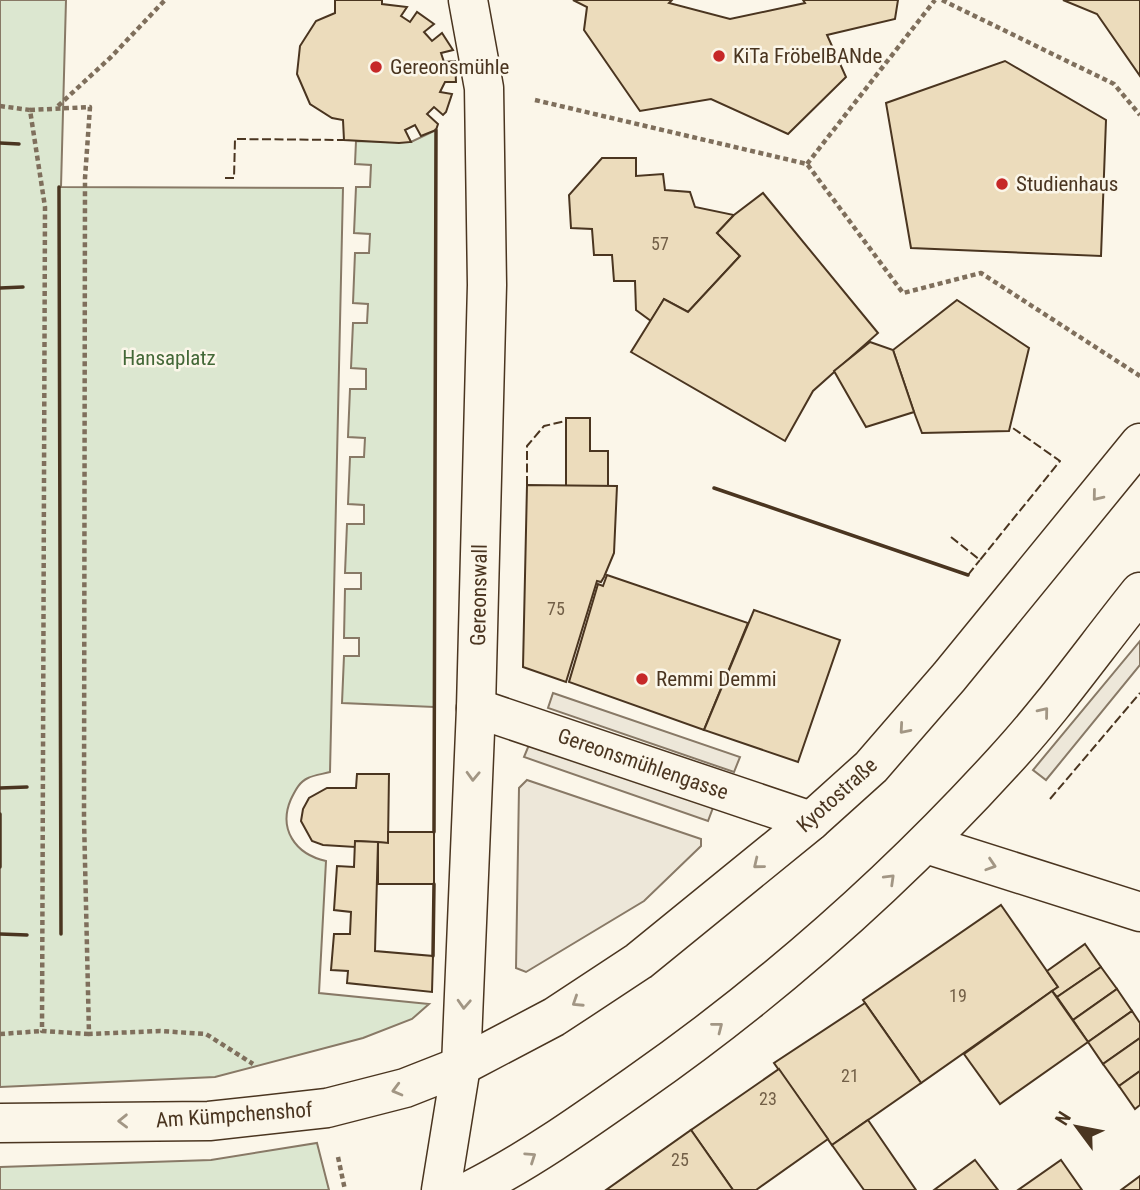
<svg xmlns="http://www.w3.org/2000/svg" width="1140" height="1190" viewBox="0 0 1140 1190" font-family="'Roboto Condensed',sans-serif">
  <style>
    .green { fill: #dce7d0; stroke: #887966; stroke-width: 2 }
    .parking { fill: #ede7d9; stroke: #887966; stroke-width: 2 }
    .building { fill: #ecdcbc; stroke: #4a3520; stroke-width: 2 }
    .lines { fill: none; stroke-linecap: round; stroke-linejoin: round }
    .minor-casing { stroke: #4a3520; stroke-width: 41 }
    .primary-casing { stroke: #4a3520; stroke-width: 41 }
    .path { stroke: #7f6f5c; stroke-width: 4.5; stroke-dasharray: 5 3.5; stroke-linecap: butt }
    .minor { stroke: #fbf6e9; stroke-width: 38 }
    .primary { stroke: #fbf6e9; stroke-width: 38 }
    .fence { stroke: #4a3520; stroke-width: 2; stroke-dasharray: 9 3.5; stroke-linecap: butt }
    .wall { stroke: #4a3520; stroke-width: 3.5 }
    .oneway { stroke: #a29684 }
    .poi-dot { fill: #c62828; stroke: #fbf6e9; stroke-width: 2.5 }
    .labels { text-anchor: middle; stroke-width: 5; stroke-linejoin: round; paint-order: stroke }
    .number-label { font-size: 18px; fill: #725f47 }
    .poi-label { font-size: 21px; fill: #4a3520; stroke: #fbf6e9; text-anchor: start }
    .park-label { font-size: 21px; fill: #436837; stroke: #fbf6e9 }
    .street-label { font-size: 21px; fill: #4a3520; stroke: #fbf6e9 }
  </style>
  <rect width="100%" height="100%" fill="#fbf6e9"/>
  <g class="green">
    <path d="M0,0H66L61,187L343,188L330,772C323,774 314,775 308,778C299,782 295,791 291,799C278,829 295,854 326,861L319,993L429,1004L412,1019L363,1038L215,1077L0,1087Z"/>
    <path d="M436,130L434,707L342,703L344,656H359V638H344L345,589H361V573H345L347,524H364V505L348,504L350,457H364L365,438L348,437L350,389H366V369L351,368L353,323H367L368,304L353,303L355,253H369L370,234L354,233L356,187H370L371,165L355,164L356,141L411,142Z"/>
    <path d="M317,1143L329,1190H0V1167L211,1160Z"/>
  </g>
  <g class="parking">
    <path d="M1140,641V665L1046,780L1033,770Z"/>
    <path d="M553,693L740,757L734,772L548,708Z"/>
    <path d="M531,740L714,805L708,821L524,757Z"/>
    <path d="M527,780L701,839V846L644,901L526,972L516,968L519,788Z"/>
  </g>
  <g class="building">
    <path d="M335,0H382V4L407,7L401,16L410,22L417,12L434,24L424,32L432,41L442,33L453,50L441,53L444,62L455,61L456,82H445L440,92L452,94L446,112L443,115L434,107L427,114L438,124L436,130L421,136L415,125L405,130L411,142L399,143L344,140L343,120L332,118L310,104L297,74L300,46L316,21L335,13Z"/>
    <path d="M573,0H672L669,3L730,19L805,3L803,0H898L895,19L827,35L846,77L788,134L711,99L640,111L584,30L587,7Z"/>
    <path d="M1063,0H1140V76L1097,14Z"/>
    <path d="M1005,61L1106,120L1101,256L911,248L886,103Z"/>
    <path d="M602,158H636V176L663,174L665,190L690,192L695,207L734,215L717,233L740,256L688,312L664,299L651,321L636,310L635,281H614L612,255H594L592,229L571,228L569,195Z"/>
    <path d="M763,193L878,333L813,391L785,441L631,352L664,299L688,312L740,256L717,233L734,215Z"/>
    <path d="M957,300L1029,348L1009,431L922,433L914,412L893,350Z"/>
    <path d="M870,342L893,350L914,412L866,427L834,371Z"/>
    <path d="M566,418H590V451H608V486H566Z"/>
    <path d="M527,485L617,486L614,553L604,577L601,582L597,581L566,682L523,667Z"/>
    <path d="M607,575L748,623L704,730L569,682L598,584L603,586Z"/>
    <path d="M754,610L840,640L798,762L704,730Z"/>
    <path d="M357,774H389L388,843L355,841V847L323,845L312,841L301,821L303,809L309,798L327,788H356Z"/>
    <path d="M388,832H434V884H378V842L388,843Z"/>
    <path d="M355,841L378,842L375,951L433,956L432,992L347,983L348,971L331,970L334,934H350L351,912L334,910L337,866L354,867Z"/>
    <path d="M1001,905L1058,987L921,1083L863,1000Z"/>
    <path d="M1085,944L1101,967L1057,997L1052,991L1058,987L1047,971Z"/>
    <path d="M1101,967L1117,989L1073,1020L1057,997Z"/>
    <path d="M1117,989L1132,1011L1088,1042L1073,1020Z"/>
    <path d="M1052,991L1088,1042L1000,1104L964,1054Z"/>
    <path d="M865,1003L921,1083L832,1145L774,1063Z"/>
    <path d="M1132,1011L1140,1023V1038L1103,1064L1088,1042Z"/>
    <path d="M1140,1038V1071L1119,1086L1103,1064Z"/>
    <path d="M779,1069L828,1139L756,1190H733L691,1130Z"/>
    <path d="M1140,1071V1105L1135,1109L1119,1086Z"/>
    <path d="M868,1120L916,1190H864L832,1145Z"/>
    <path d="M691,1130L733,1190H606Z"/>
    <path d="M975,1160L998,1190H934Z"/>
    <path d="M1061,1160L1082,1190H1018Z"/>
    <path d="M1140,1176V1190H1121Z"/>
  </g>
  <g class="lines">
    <g class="minor-casing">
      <g id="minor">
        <path d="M476,708L811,821"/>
        <path d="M926,844L1140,912"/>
        <path d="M441,1190L461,1066L476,708L487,285L484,88L468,0"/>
      </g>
    </g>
    <g class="primary-casing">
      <g id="primary">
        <path d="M0,1123L209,1121L327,1108L405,1088L461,1066L554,1017L639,961L811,821L871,767L949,677L1140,443"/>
        <path d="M471,1190C530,1160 582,1123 636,1085C772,990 892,884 1004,761C1053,708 1095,648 1140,592"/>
      </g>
    </g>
    <g class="path">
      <path d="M942,0L1114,84L1140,115"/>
      <path d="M535,100L807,164L903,293L981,273L1140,376"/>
      <path d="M0,106L30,110L45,207L42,1031L89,1034"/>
      <path d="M58,106L111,57L165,0"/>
      <path d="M30,110L90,107L85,178L84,819L89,1034L160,1031L206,1034L253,1064"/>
      <path d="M807,164L935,0"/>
      <path d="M0,1034L42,1031"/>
      <path d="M338,1157L345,1190"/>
    </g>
    <use href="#minor" class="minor"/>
    <use href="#primary" class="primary"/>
    <g class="fence">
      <path d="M225,178H234L235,139L344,140"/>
      <path d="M527,485V446L544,426L566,421"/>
      <path d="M951,537L980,560L1060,461L1010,426"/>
      <path d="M968,575L980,560"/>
      <path d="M1050,799L1140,693"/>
    </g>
    <g class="wall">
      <path d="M0,143L19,144"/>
      <path d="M59,187L61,934"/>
      <path d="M0,288L23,287"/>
      <path d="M714,488L968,575"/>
      <path d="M0,788L27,787"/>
      <path d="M0,814V867"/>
      <path d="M434,832L436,130"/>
      <path d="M0,934L27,935"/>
      <path d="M433,956L434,884"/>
    </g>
  </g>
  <defs><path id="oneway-chevron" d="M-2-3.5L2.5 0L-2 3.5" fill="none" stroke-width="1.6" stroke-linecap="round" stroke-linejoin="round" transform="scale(1.75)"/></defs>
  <g class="oneway">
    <use href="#oneway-chevron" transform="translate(1097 496) rotate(129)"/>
    <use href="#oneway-chevron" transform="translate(1044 712) rotate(-51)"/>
    <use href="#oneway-chevron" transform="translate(904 729) rotate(131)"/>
    <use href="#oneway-chevron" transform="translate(473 776) rotate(92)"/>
    <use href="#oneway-chevron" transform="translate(758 864) rotate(141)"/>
    <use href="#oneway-chevron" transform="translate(991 865) rotate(18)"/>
    <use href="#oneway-chevron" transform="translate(890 879) rotate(-44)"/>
    <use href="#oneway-chevron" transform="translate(577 1002) rotate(147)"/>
    <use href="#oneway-chevron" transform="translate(464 1004) rotate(93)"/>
    <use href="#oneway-chevron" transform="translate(718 1027) rotate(-38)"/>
    <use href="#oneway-chevron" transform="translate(397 1090) rotate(165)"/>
    <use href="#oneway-chevron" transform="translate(123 1121) rotate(179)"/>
    <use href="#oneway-chevron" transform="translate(531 1157) rotate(-34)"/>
  </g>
  <g class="poi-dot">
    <circle cx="719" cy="56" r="7"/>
    <circle cx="376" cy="67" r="7"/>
    <circle cx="1002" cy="184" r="7"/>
    <circle cx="642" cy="679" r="7"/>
  </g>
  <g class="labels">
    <g class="number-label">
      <text x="660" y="250">57</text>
      <text x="556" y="615">75</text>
      <text x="958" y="1002">19</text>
      <text x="850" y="1082">21</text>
      <text x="768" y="1105">23</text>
      <text x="680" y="1166">25</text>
    </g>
    <g class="poi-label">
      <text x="733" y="63">KiTa FröbelBANde</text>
      <text x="390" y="74">Gereonsmühle</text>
      <text x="1016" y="191">Studienhaus</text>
      <text x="656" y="686">Remmi Demmi</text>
    </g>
    <g class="park-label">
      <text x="169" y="365">Hansaplatz</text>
    </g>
    <g class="street-label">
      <text transform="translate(479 595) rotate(-89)" y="7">Gereonswall</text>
      <text transform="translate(643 764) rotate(19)" y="7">Gereonsmühlengasse</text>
      <text transform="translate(837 795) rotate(-42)" y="7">Kyotostraße</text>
      <text transform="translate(234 1115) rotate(-4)" y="7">Am Kümpchenshof</text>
    </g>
  </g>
  <g transform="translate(1077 1127) rotate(302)" stroke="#fbf6e9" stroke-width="5" paint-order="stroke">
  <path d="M0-5L12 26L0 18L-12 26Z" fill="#4a3520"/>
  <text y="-10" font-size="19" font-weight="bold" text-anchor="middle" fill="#4a3520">N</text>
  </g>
</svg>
